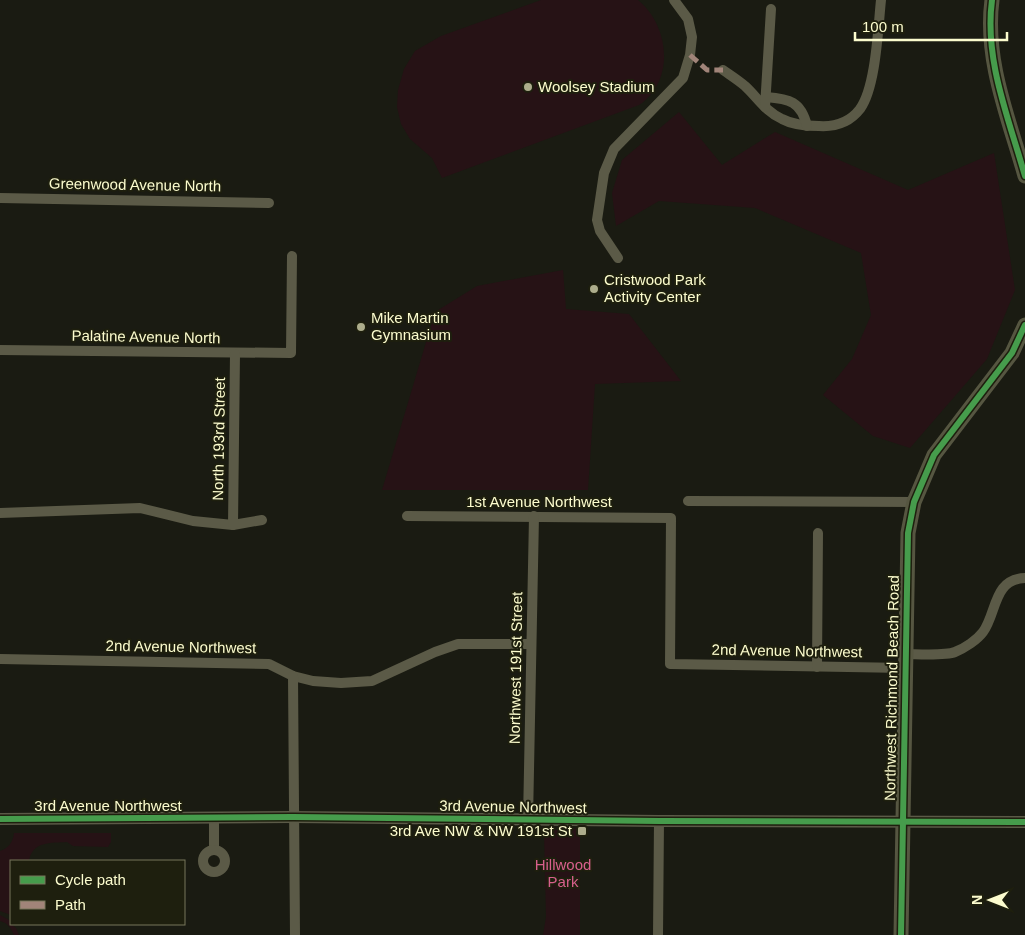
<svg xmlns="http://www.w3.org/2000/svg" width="1025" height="935" viewBox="0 0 1025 935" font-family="Helvetica,sans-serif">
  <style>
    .green { fill: #261215 }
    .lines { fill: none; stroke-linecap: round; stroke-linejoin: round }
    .minor { stroke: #5b5a47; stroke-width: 10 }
    .tertiary { stroke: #5b5a47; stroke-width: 12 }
    .secondary { stroke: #565641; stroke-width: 15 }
    .quiet { stroke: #a18479; stroke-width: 5; stroke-dasharray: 10 5; stroke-linecap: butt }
    .cycleway-casing { stroke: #1e1f0e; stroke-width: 9 }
    .cycleway { stroke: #469c4c; stroke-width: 6 }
    .poi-dot { fill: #adad8c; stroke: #1e1f0e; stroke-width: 2 }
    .labels { text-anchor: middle; stroke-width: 4; stroke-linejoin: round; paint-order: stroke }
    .poi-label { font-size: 15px; fill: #fcfcce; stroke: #1e1f0e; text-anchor: start }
    .street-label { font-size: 15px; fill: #fcfcce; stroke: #1e1f0e }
    .park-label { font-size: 15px; fill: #d7608c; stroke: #1e1f0e }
  </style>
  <rect width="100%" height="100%" fill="#1a1b12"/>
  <g class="green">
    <path d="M541,0H638C670,26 675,81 639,105L442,178L432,158L410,139L401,124L397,107L398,90L404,69L415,51L441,36Z"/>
    <path d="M679,112L722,165L775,132L908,190L994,153L1015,290L987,359L910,448L873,436L823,395L852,359L871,315L861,253L755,208L659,201L616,226L612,193L622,160Z"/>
    <path d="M563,270L566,309L629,314L681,381L595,384L588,490H382L435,312L477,286Z"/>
    <path d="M580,828V935H543L546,917L544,831Z"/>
    <path d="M14,833H111V842L108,847L73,846L67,842C51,843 32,841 29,861H11V915L0,911V851C9,848 13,842 14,833Z"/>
    <path d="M0,915L11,921V924L16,928L19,935H14C11,928 8,923 0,921Z"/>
  </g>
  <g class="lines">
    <g class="minor">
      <path d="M723,70C730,75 738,80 745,86C757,97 766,112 782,119C793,125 807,126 819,126C835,127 850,122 860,109C876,87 878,28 881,0"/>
      <path d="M766,97C789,99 801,101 807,126"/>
      <path d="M765,107L771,9"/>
      <path d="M0,198L269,203"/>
      <path d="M618,258L600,231L597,220L604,173L614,149L683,78L690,55L692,37L688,19L674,0"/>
      <path d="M0,350L291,353L292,256"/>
      <path d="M688,501L914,502"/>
      <path d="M0,513L140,508L193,521L233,525L262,520"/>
      <path d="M407,516L671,518L670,664L905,668"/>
      <path d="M233,525L235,354"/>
      <path d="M905,654C917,654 945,656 955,652C965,648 977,640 983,632C997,613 993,579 1025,578"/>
      <path d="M0,659L269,664L293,676L313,681L341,683L372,681L435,652L458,644H531"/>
      <path d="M817,667L818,533"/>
      <path d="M293,676L295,935"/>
      <path d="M214,819V849"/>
      <path d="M528,820L534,516"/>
      <circle cx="214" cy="861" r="11"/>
      <path d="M658,935L659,821"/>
    </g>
    <path class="tertiary" d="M0,819L293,817L659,821L1025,822"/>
    <g class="secondary">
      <path d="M992,0C984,60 1009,119 1025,176"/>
      <path d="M901,935L908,533L914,502L934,455L1012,353L1025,325"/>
    </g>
    <path class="quiet" d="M690,55L707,70H723"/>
    <g class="cycleway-casing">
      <g id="cycleway">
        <path d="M992,0C984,60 1009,119 1025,176"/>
        <path d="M0,819L293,817L659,821L1025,822"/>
        <path d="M901,935L908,533L914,502L934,455L1012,353L1025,325"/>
      </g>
    </g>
    <use href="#cycleway" class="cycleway"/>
  </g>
  <g class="poi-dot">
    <circle cx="528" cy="87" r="5"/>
    <circle cx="594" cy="289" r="5"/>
    <circle cx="361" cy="327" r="5"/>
    <rect x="577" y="826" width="10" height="10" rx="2.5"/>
  </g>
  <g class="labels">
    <g class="poi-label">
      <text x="538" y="92">Woolsey Stadium</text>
      <text x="604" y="285">Cristwood Park<tspan x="604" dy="17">Activity Center</tspan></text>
      <text x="371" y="323">Mike Martin<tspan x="371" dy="17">Gymnasium</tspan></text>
      <text x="572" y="836" text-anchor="end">3rd Ave NW &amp; NW 191st St</text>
    </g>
    <g class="street-label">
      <text transform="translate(135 185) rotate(1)" y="5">Greenwood Avenue North</text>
      <text transform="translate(146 337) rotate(1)" y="5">Palatine Avenue North</text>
      <text transform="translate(219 439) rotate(-89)" y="5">North 193rd Street</text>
      <text x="539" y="507">1st Avenue Northwest</text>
      <text transform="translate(181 647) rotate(1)" y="5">2nd Avenue Northwest</text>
      <text transform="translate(787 651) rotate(1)" y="5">2nd Avenue Northwest</text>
      <text transform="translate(516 668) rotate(-89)" y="5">Northwest 191st Street</text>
      <text transform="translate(892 688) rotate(-89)" y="5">Northwest Richmond Beach Road</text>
      <text x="108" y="811">3rd Avenue Northwest</text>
      <text transform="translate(513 807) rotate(1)" y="5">3rd Avenue Northwest</text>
    </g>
    <g class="park-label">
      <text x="563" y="870">Hillwood<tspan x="563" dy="17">Park</tspan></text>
    </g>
  </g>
  <rect x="10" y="860" width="175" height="65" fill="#1e1f0e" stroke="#77775b"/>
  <rect x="20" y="876" width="25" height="8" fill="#469c4c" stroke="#77775b"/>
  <text x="55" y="885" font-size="15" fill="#fcfcce">Cycle path</text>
  <rect x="20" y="901" width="25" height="8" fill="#a18479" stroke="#77775b"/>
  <text x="55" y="910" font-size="15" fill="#fcfcce">Path</text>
  <g transform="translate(990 900) rotate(270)" stroke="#1e1f0e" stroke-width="4" paint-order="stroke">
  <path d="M0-4L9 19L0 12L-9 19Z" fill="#fcfcce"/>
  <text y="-8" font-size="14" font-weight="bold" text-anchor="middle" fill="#fcfcce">N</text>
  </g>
  <path d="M855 32v8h152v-8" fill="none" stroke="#fcfcce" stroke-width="2.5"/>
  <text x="862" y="32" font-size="15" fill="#fcfcce" stroke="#1e1f0e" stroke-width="4" paint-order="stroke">100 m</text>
</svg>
